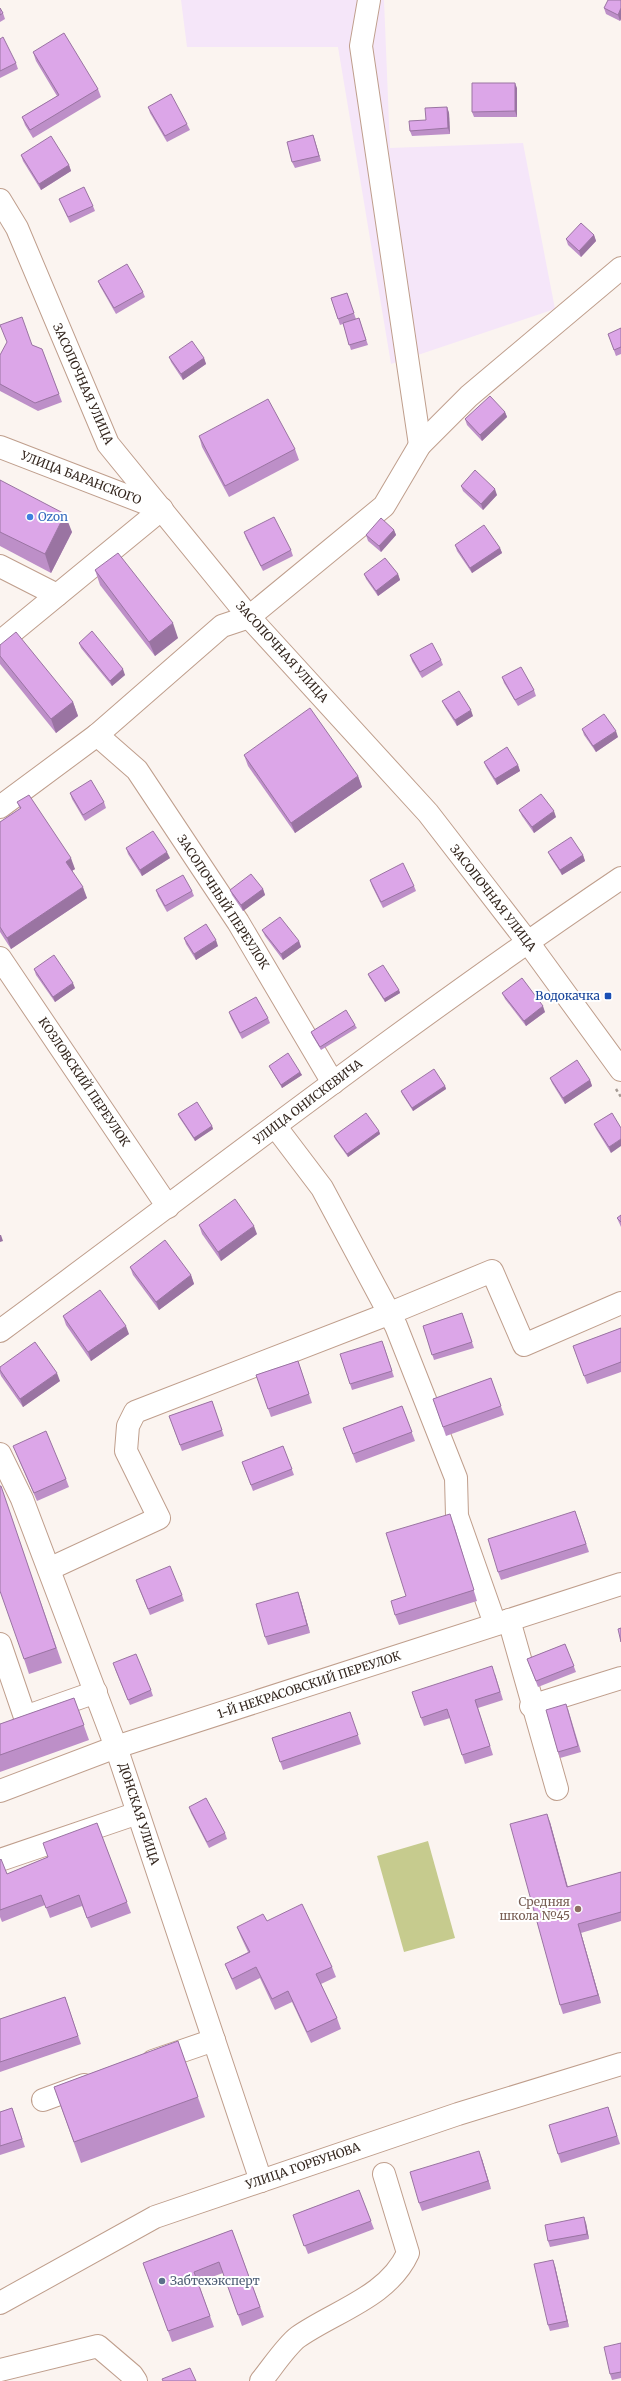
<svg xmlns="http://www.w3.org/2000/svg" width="621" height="2381" viewBox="0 0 621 2381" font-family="Merriweather,serif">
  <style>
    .industrial { fill: #f5e6f9 }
    .green { fill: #c6cb8e }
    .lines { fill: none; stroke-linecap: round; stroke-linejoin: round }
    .minor-casing { stroke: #bf9e8c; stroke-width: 24 }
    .path { stroke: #a59b95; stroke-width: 2.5; stroke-dasharray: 3 3; stroke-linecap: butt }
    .minor { stroke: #fff; stroke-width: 22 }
    .wall { fill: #bd8fc8 }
    .shaded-wall { fill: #9a74a2 }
    .building { fill: #dca6e8; stroke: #9a74a2 }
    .shop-dot { fill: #3f7fe0; stroke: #fff; stroke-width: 1.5 }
    .transit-dot { fill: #1a4fb4; stroke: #fff; stroke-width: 1.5 }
    .education-dot { fill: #8d6e63; stroke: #fff; stroke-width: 1.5 }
    .service-dot { fill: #5c6f8a; stroke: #fff; stroke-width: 1.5 }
    .labels { text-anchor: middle; stroke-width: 4; stroke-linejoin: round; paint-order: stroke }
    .street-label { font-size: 12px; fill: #33261e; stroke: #fff }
    .shop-label { font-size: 12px; fill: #366cbe; stroke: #fff; text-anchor: start }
    .transit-label { font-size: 12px; fill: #164399; stroke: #fff; text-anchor: end }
    .education-label { font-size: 12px; fill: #785e54; stroke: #fff; text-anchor: end }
    .service-label { font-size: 12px; fill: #4e5e75; stroke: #fff; text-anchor: start }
  </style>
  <rect width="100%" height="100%" fill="#fbf4f0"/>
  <path class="industrial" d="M181,0H384L390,148L523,143L555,309L391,364L338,47H187Z"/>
  <path class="green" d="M428,1841L455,1938L404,1952L377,1856Z"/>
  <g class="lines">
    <g class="minor-casing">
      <g id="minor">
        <path d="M369,0L361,46L420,445"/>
        <path d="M0,200L17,228L108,444L249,617L428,813L527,941L621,1070"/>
        <path d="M0,447L161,509"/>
        <path d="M0,566L57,595"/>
        <path d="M0,642L162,509"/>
        <path d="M97,735L137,770L238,922L333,1083"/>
        <path d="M0,807L97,735L222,626L249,617L384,506L420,445L469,396L621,268"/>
        <path d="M0,958L168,1207"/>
        <path d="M275,1126L322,1188L396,1326L456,1478L457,1516L495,1624"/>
        <path d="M0,1331C206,1179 409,1021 621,878"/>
        <path d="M0,1454L22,1499L116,1747L261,2181"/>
        <path d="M49,1569L159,1518L126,1451L128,1426L135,1412L388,1314L492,1271L524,1345L621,1303"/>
        <path d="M509,1620L557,1789"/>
        <path d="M0,1644L25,1717L96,1692"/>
        <path d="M531,1706L621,1678"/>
        <path d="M0,1791L116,1747L621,1584"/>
        <path d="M0,1860L138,1813"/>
        <path d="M153,2061L214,2040"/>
        <path d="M43,2100L84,2085"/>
        <path d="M0,2303L155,2217L458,2114L621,2064"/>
        <path d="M0,2370L98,2346L132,2375L136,2381"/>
        <path d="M261,2381C271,2369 286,2346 298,2337C335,2311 388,2297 408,2253L384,2174"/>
      </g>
    </g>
    <path class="path" d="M616,1089L621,1097"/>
    <use href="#minor" class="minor"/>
  </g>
  <g class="wall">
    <path d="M621,0V19L620,21L606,14L604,8Z"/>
    <path d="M0,8L3,13L5,19L0,22Z"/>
    <path d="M0,39L16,63L18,69L0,78Z"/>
    <path d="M33,52L98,89L101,97L33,138L25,125L22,117L57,96L36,61Z"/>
    <path d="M517,88V117H474L472,112Z"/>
    <path d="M148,107L187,124L190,130L167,142L150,113Z"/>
    <path d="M447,107L449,113L450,134L412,136L410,131Z"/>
    <path d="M313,135L321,161L295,168L292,162Z"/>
    <path d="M21,155L69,165L71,171L41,190L23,161Z"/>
    <path d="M59,199L93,206L95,211L70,223Z"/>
    <path d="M594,235L596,241L581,257L568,245L566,239Z"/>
    <path d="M98,281L143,292L145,297L116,314L100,286Z"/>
    <path d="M347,293L356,319L348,322L359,318L368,345L351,350L343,324L340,325L331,298Z"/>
    <path d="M621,328V354L616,356L608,334Z"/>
    <path d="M32,345L42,349L62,402L38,411L0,391V355Z"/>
    <path d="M169,357L204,358L206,364L183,380L171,362Z"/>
    <path d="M505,412L507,417L482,441L467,425L465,419Z"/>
    <path d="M199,436L295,449L299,460L229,497L202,447Z"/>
    <path d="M0,480L72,532L51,573L0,546Z"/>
    <path d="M461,486L497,495L483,510L463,491Z"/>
    <path d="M394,530L396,535L381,552L368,541L366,535Z"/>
    <path d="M244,532L291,550L293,556L263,571L246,538Z"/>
    <path d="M455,545L500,548L502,553L472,573L457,551Z"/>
    <path d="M95,570L178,638L155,656L100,585Z"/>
    <path d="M364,574H398L400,580L378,596L366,579Z"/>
    <path d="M79,643L125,675L112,686L81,648Z"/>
    <path d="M0,645L73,702L78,716L56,733L0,664Z"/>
    <path d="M410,655L441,660L443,665L422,678L412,661Z"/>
    <path d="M502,677L534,690L536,696L518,706L504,683Z"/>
    <path d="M442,701L473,716L457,726L445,707Z"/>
    <path d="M582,729L618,737L596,752L584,735Z"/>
    <path d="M244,755L358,776L362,787L295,833L248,766Z"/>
    <path d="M484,762L518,765L520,771L497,785L486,767Z"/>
    <path d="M70,793L104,802L106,808L85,821L72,799Z"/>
    <path d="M17,802L75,869L72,871L87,898L11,949L0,932V822L20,809Z"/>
    <path d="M519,810L556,817L534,833L522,816Z"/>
    <path d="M126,848L170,858L142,876L128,854Z"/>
    <path d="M548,852L583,855L585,861L562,875L551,858Z"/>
    <path d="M370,880L414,886L416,891L383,908L372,886Z"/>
    <path d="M263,889L265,895L243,911L232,895L230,890Z"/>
    <path d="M156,890L192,891L194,896L167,912L158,896Z"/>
    <path d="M262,930L299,941L301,947L283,960L265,936Z"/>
    <path d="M184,938L218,946L196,960L186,944Z"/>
    <path d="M34,969L75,988L55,1002L36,975Z"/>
    <path d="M368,974L399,990L400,993L385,1002L369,977Z"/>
    <path d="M502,993L545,1012L526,1026L505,999Z"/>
    <path d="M229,1012L268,1018L270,1023L242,1039L231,1018Z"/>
    <path d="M355,1025L357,1028L321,1050L312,1035L311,1032Z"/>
    <path d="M269,1066L300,1072L302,1075L282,1088L270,1068Z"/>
    <path d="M550,1078L590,1080L592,1086L565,1104L552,1083Z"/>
    <path d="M445,1086L446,1089L413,1111L402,1094L401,1091Z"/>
    <path d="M612,1113L611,1153L596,1129L594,1124Z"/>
    <path d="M178,1114L212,1126L213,1129L195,1141L179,1117Z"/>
    <path d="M379,1131L380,1134L348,1157L335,1139L334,1136Z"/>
    <path d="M621,1215V1227L617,1218Z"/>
    <path d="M199,1225L257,1234L221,1261L202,1234Z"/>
    <path d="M130,1267L191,1275L194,1284L159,1310L133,1275Z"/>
    <path d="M462,1313L474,1348L434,1360L423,1326Z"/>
    <path d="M63,1316L129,1334L91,1361L66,1325Z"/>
    <path d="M621,1328V1372L587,1384L573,1346Z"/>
    <path d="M384,1346L394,1377L352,1390L350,1384Z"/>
    <path d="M298,1361L312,1403L271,1417L256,1375Z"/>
    <path d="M0,1367L60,1381L23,1407L1,1376L0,1373Z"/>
    <path d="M491,1378L504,1415L446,1436L433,1399Z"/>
    <path d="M212,1401L224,1436L182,1451L169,1416Z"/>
    <path d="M402,1406L415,1441L356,1463L343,1428Z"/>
    <path d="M13,1446L66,1479L69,1487L37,1501Z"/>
    <path d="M283,1446L294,1475L253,1491L242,1462Z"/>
    <path d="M0,1486L62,1663L29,1674L24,1659Z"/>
    <path d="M578,1519L589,1552L501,1580L498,1572Z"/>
    <path d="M454,1525L477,1601L399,1625L395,1615L406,1596Z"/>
    <path d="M138,1586L182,1595L184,1601L150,1615Z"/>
    <path d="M301,1601L310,1633L268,1645L265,1637Z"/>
    <path d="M565,1644L576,1672L538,1687L527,1659Z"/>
    <path d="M115,1669L151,1690L153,1696L130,1705Z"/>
    <path d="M495,1674L503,1700L478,1708L493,1755L465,1764L450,1718L424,1726L421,1718Z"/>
    <path d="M74,1698L89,1740L0,1772V1724Z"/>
    <path d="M568,1709L581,1752L560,1758L558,1752Z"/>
    <path d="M350,1712L361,1744L283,1770L272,1738Z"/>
    <path d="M189,1807L225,1833L227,1839L209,1848L191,1813Z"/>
    <path d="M550,1822L568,1887L621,1872V1921L581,1933L601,2003L563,2014L560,2005Z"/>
    <path d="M97,1823L131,1913L91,1928L82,1906L50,1918L45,1905L2,1922L0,1917V1860L7,1874L48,1857Z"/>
    <path d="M267,1921L332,1967L336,1977L321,1984L337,2018L341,2029L311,2043L292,2002L275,2010L260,1978L236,1990L229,1974L225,1964L248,1952L241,1937L237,1927Z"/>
    <path d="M65,1997L81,2044L0,2072V2019Z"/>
    <path d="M178,2041L205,2117L81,2163L54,2087Z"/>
    <path d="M608,2107L620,2144L561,2163L558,2154Z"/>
    <path d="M12,2108L25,2147L0,2155V2112Z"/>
    <path d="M482,2159L491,2189L422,2211L419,2203Z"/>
    <path d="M359,2190L374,2229L308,2254L293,2215Z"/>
    <path d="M586,2223L589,2239L550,2247L548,2241Z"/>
    <path d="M232,2230L264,2317L242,2326L223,2273L198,2282L214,2327L172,2342L143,2263Z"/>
    <path d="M555,2266L569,2327L550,2331L548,2325Z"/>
    <path d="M621,2343V2378L612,2380L610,2374Z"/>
  </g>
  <g class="shaded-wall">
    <path d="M621,8V19L620,21L618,15Z"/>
    <path d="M515,83L517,88V117L515,111Z"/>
    <path d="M447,107L449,113L450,134L448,128Z"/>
    <path d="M313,135L315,141L321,161L319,156Z"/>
    <path d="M69,165L71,171L41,190L39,184Z"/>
    <path d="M594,235L596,241L581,257L579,251Z"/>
    <path d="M204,358L206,364L183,380L181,374Z"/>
    <path d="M505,412L507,417L482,441L480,435Z"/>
    <path d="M495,489L497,495L483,510L481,504Z"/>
    <path d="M65,514L72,532L51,573L45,554Z"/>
    <path d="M394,530L396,535L381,552L379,546Z"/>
    <path d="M500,548L502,553L472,573L470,568Z"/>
    <path d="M398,574L400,580L378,596L376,591Z"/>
    <path d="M173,623L178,638L155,656L149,642Z"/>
    <path d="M123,669L125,675L112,686L110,681Z"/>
    <path d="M73,702L78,716L56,733L51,719Z"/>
    <path d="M471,710L473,716L457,726L455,720Z"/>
    <path d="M616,731L618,737L596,752L593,746Z"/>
    <path d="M518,765L520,771L497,785L495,779Z"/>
    <path d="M358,776L362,787L295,833L291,823Z"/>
    <path d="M554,811L556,817L534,833L532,827Z"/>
    <path d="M167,852L170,858L142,876L140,870Z"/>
    <path d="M583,855L585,861L562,875L560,870Z"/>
    <path d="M71,858L75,869L70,872L66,862Z"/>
    <path d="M83,887L87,898L11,949L7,938Z"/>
    <path d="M263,889L265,895L243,911L241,905Z"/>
    <path d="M216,940L218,946L196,960L194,954Z"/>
    <path d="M299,941L301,947L283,960L281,954Z"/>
    <path d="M73,983L75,988L55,1002L53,997Z"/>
    <path d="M399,990L400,993L385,1002L384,999Z"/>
    <path d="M543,1006L545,1012L526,1026L524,1021Z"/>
    <path d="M300,1072L302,1075L282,1088L281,1085Z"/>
    <path d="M590,1080L592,1086L565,1104L563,1098Z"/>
    <path d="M445,1086L446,1089L413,1111L412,1108Z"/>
    <path d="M212,1126L213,1129L195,1141L194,1138Z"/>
    <path d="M379,1131L380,1134L348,1157L347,1154Z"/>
    <path d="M621,1139V1146L611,1153L609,1147Z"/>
    <path d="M254,1226L257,1234L221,1261L218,1252Z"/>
    <path d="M0,1235H1L3,1241L0,1242Z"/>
    <path d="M191,1275L194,1284L159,1310L156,1302Z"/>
    <path d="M126,1326L129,1334L91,1361L88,1352Z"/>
    <path d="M57,1373L60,1381L23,1407L20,1399Z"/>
    <path d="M298,1592L301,1601L310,1633L307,1625Z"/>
    <path d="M547,1814L550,1822L570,1896L567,1887Z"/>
    <path d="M578,1924L581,1933L601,2003L598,1995Z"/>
    <path d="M479,2151L482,2159L491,2189L488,2181Z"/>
    <path d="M584,2217L586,2223L589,2239L587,2234Z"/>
    <path d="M553,2260L555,2266L569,2327L567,2321Z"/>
  </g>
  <g class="building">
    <path d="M608,0H621V8L618,15L604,8Z"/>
    <path d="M0,8L3,13L0,15Z"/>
    <path d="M64,33L98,89L30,130L22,117L59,95L33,52Z"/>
    <path d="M3,37L16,63L0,71V39Z"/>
    <path d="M472,83H515V111L472,112Z"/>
    <path d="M171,94L187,124L165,136L148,107Z"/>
    <path d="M447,107L448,128L410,131L409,121L426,120L425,108Z"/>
    <path d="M313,135L319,156L292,162L287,142Z"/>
    <path d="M51,136L69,165L39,184L21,155Z"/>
    <path d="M84,187L93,206L68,217L59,199Z"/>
    <path d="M581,223L594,235L579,251L566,239Z"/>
    <path d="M127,264L143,292L114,308L98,281Z"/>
    <path d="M347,293L354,313L338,319L331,298Z"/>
    <path d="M22,317L32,345L42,349L59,394L35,403L0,384V355L7,342L0,325Z"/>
    <path d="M359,318L366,340L349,345L343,323Z"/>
    <path d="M621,328V347L614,350L608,334Z"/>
    <path d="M192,341L204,358L181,374L169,357Z"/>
    <path d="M490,396L505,412L480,435L465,419Z"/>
    <path d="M268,399L295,449L225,486L199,436Z"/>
    <path d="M475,470L495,489L481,504L461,486Z"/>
    <path d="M0,480L65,514L45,554L0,532Z"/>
    <path d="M274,517L291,550L261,566L244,532Z"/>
    <path d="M381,518L394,530L379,546L366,535Z"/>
    <path d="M484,525L500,548L470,568L455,545Z"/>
    <path d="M118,553L173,623L149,642L95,570Z"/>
    <path d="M385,558L398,574L376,591L364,574Z"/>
    <path d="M92,631L123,669L110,681L79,643Z"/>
    <path d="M16,632L73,702L51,719L0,656V645Z"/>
    <path d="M432,643L441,660L420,672L410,655Z"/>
    <path d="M521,667L534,690L515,700L502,677Z"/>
    <path d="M459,691L471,710L455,720L442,701Z"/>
    <path d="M310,708L358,776L291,823L244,755Z"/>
    <path d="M604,714L616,731L593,746L582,729Z"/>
    <path d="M507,747L518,765L495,779L484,762Z"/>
    <path d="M91,780L104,802L83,815L70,793Z"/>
    <path d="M541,794L554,811L532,827L519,810Z"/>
    <path d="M29,795L71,858L66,862L83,887L7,938L0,927V822L21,808L17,802Z"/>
    <path d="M153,831L167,852L140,870L126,848Z"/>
    <path d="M571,837L583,855L560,870L548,852Z"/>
    <path d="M403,863L414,886L381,902L370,880Z"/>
    <path d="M251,874L263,889L241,905L230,890Z"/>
    <path d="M183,875L192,891L165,906L156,890Z"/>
    <path d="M280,917L299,941L281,954L262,930Z"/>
    <path d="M206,924L216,940L194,954L184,938Z"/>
    <path d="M54,955L73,983L53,997L34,969Z"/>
    <path d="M383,965L399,990L384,999L368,974Z"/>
    <path d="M522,978L543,1006L524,1021L502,993Z"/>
    <path d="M256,997L268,1018L240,1033L229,1012Z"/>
    <path d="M346,1010L355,1025L320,1047L311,1032Z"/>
    <path d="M288,1053L300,1072L281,1085L269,1066Z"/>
    <path d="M577,1060L590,1080L563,1098L550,1078Z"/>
    <path d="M434,1069L445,1086L412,1108L401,1091Z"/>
    <path d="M197,1102L212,1126L194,1138L178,1114Z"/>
    <path d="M366,1113L379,1131L347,1154L334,1136Z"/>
    <path d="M612,1113L621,1128V1139L609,1147L594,1124Z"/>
    <path d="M235,1199L254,1226L218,1252L199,1225Z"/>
    <path d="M621,1215V1222L617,1218Z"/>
    <path d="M165,1240L191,1275L156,1302L130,1267Z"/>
    <path d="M100,1290L126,1326L88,1352L63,1316Z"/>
    <path d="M462,1313L472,1342L432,1355L423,1326Z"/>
    <path d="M621,1328V1362L584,1376L573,1346Z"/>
    <path d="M382,1341L392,1371L350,1384L340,1354Z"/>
    <path d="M35,1342L57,1373L20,1399L0,1370V1367Z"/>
    <path d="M298,1361L309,1394L268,1409L256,1375Z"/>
    <path d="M491,1378L501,1406L443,1427L433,1399Z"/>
    <path d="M212,1401L222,1430L180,1445L169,1416Z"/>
    <path d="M402,1406L412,1432L353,1454L343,1428Z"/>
    <path d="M46,1431L66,1479L34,1493L13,1446Z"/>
    <path d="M283,1446L292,1469L251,1485L242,1462Z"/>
    <path d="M0,1486H1L56,1648L24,1659L0,1591Z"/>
    <path d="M575,1511L586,1544L498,1572L488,1539Z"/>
    <path d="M450,1514L474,1590L395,1615L391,1601L406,1596L386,1533Z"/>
    <path d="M170,1566L182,1595L148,1609L136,1580Z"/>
    <path d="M298,1592L307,1625L265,1637L256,1604Z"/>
    <path d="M621,1628V1642L618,1629Z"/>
    <path d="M565,1644L574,1666L536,1681L527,1659Z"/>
    <path d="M136,1654L151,1690L128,1700L113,1663Z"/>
    <path d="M492,1666L500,1692L475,1700L490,1746L462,1755L447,1709L421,1718L412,1692Z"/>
    <path d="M74,1698L84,1725L0,1755V1724Z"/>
    <path d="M566,1704L578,1746L558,1752L546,1710Z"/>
    <path d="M350,1712L358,1735L280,1762L272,1738Z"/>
    <path d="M206,1798L225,1833L207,1842L189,1807Z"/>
    <path d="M547,1814L567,1887L621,1872V1912L578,1924L598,1995L560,2005L510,1824Z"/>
    <path d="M97,1823L127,1902L87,1918L79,1895L46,1908L41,1895L0,1910V1860L1,1859L7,1874L48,1857L43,1843Z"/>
    <path d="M302,1904L332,1967L316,1974L337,2018L307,2032L288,1991L272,1999L256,1967L232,1979L225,1964L250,1952L237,1927L263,1914L267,1921Z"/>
    <path d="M65,1997L78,2036L0,2062V2019Z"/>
    <path d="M178,2041L198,2097L74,2142L54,2087Z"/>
    <path d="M608,2107L617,2136L558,2154L549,2125Z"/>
    <path d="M12,2108L22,2139L0,2146V2112Z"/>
    <path d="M479,2151L488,2181L419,2203L410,2172Z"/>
    <path d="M359,2190L371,2221L304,2246L293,2215Z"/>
    <path d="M584,2217L587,2234L548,2241L545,2225Z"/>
    <path d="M232,2230L260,2307L238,2315L219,2262L194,2272L210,2316L168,2331L143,2263Z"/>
    <path d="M553,2260L567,2321L548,2325L534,2264Z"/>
    <path d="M621,2343V2372L610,2374L604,2347Z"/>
    <path d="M190,2368L196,2381H163L162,2379Z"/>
  </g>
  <circle class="shop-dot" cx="30" cy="517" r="4"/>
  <rect class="transit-dot" x="604" y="992" width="8" height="8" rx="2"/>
  <circle class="education-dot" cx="578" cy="1909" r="4"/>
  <circle class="service-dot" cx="162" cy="2281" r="4"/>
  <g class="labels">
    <g class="street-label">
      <text transform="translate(83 384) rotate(66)" y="4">ЗАСОПОЧНАЯ УЛИЦА</text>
      <text transform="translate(81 478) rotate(21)" y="4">УЛИЦА БАРАНСКОГО</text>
      <text transform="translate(282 652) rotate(48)" y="4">ЗАСОПОЧНАЯ УЛИЦА</text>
      <text transform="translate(493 898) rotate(52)" y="4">ЗАСОПОЧНАЯ УЛИЦА</text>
      <text transform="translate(223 902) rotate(57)" y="4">ЗАСОПОЧНЫЙ ПЕРЕУЛОК</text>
      <text transform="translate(84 1082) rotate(56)" y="4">КОЗЛОВСКИЙ ПЕРЕУЛОК</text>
      <text transform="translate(308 1102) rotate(-37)" y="4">УЛИЦА ОНИСКЕВИЧА</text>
      <text transform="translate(309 1685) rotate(-18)" y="4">1-Й НЕКРАСОВСКИЙ ПЕРЕУЛОК</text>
      <text transform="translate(139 1814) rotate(72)" y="4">ДОНСКАЯ УЛИЦА</text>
      <text transform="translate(303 2166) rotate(-19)" y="4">УЛИЦА ГОРБУНОВА</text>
    </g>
    <g class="shop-label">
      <text x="38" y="521">Ozon</text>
    </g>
    <g class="transit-label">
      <text x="600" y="1000">Водокачка</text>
    </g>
    <g class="education-label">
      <text x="570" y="1906">Средняя<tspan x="570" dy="14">школа №45</tspan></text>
    </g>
    <g class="service-label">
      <text x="170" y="2285">Забтехэксперт</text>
    </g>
  </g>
</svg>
